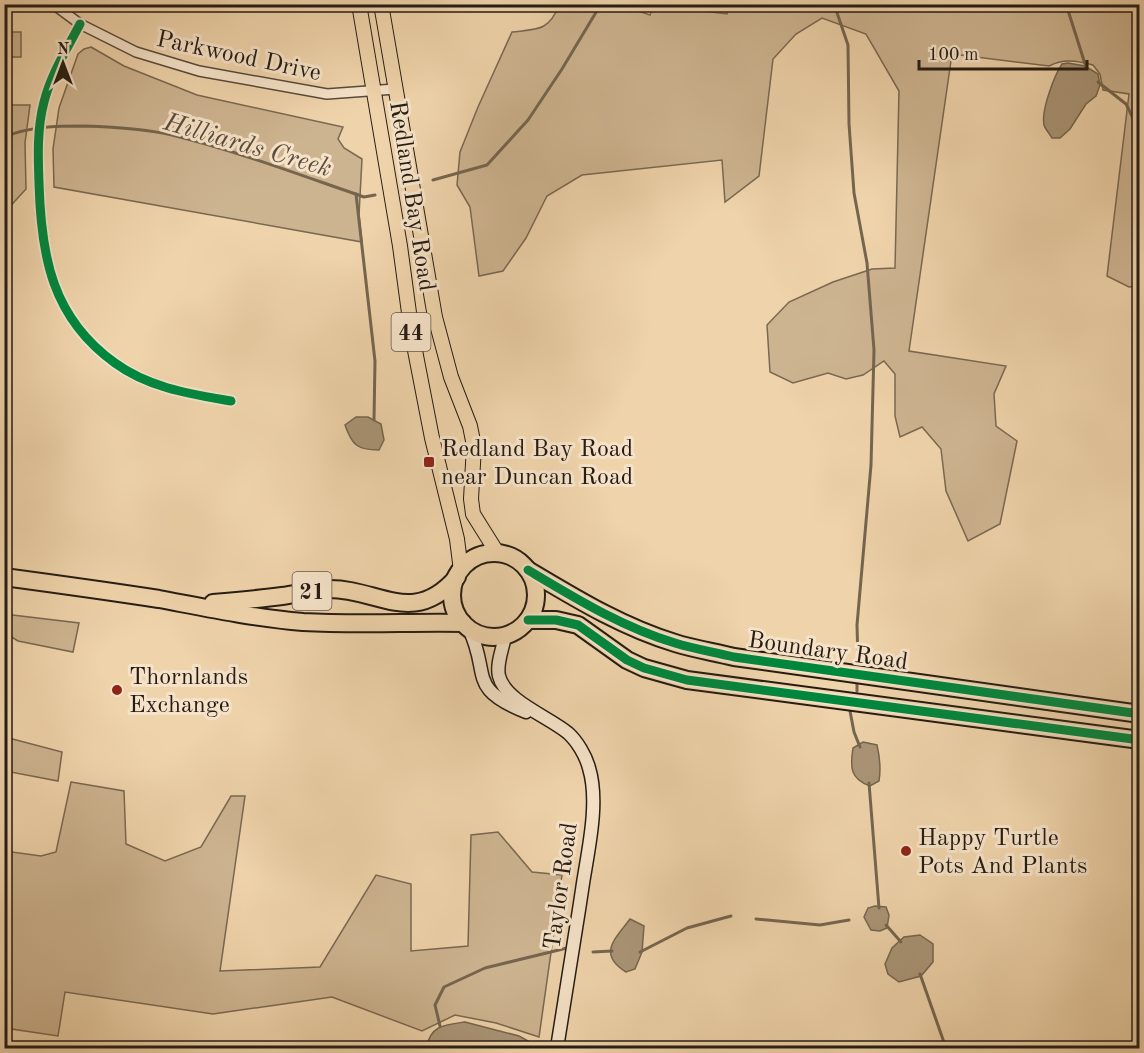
<svg xmlns="http://www.w3.org/2000/svg" width="1144" height="1053" viewBox="0 0 1144 1053" font-family="'Old Standard TT',serif">
  <style>
    .green { fill: #cdb490; stroke: #796852; stroke-width: 1.5 }
    .water { fill: #aa9577; stroke: #75654f; stroke-width: 1.5 }
    .lines { fill: none; stroke-linecap: round; stroke-linejoin: round }
    .stream { stroke: #75654f; stroke-width: 3 }
    .street-casing { stroke: #584a3a; stroke-width: 12 }
    .secondary-casing { stroke: #251c14; stroke-width: 15 }
    .primary-casing { stroke: #251c14; stroke-width: 16 }
    .highway-casing { stroke: #251c14; stroke-width: 20 }
    .street { stroke: #f5e2c8; stroke-width: 9 }
    .secondary { stroke: #f5e2c8; stroke-width: 12 }
    .primary { stroke: #efd3aa; stroke-width: 14 }
    .highway { stroke: #efd3aa; stroke-width: 16 }
    .cycleway-casing { stroke: #f5e2c8; stroke-width: 13 }
    .cycleway { stroke: #00873e; stroke-width: 9 }
    .poi-dot { fill: #8f2418; stroke: #f5e2c8; stroke-width: 2 }
    .labels { text-anchor: middle; stroke-width: 6; stroke-linejoin: round; paint-order: stroke }
    .shield { fill: #f5e2c8; stroke: #63574a; stroke-width: 1.5 }
    .shield-label { font-size: 22px; font-weight: bold; fill: #251c14 }
    .street-label { font-size: 24px; fill: #251c14; stroke: #f5e2c8 }
    .poi-label { font-size: 24px; fill: #251c14; stroke: #f5e2c8; text-anchor: start }
    .water-label { font-size: 26px; font-style: italic; fill: #5a4c3c; stroke: #f5e2c8 }
  </style>
  <rect width="100%" height="100%" fill="#efd3aa"/>
  <filter id="stains"><feTurbulence type="fractalNoise" baseFrequency=".00333" numOctaves="4"/><feColorMatrix values="0 0 0 0 .2 0 0 0 0 .09 0 0 0 0 .02 0 0 0 .5 -.17"/></filter>
  <radialGradient id="worn" r=".72"><stop offset=".6" stop-color="#630" stop-opacity="0"/><stop offset="1" stop-color="#630" stop-opacity=".3"/></radialGradient>
  <g class="green">
    <path d="M654,4L692,5L696,10L727,14L729,4L1139,5V286L1129,287L1107,276L1129,94L1103,90L1100,74L1093,65C1077,61 1064,58 1049,66L952,54L909,351L1006,366L994,394L996,426L1017,441L1000,524L968,541L946,491L941,449L922,427L900,437L895,416V374L884,361L863,375L846,379L828,373L793,383L770,372L767,325L789,302L833,282L872,269L895,268L899,91L866,34L822,18L796,34L773,59L759,176L725,202L722,160L582,175L547,196L526,238L503,271L479,276L470,207L457,185L460,152L478,107L512,32C538,29 549,31 559,5H630V8L650,15Z"/>
    <rect x="5" y="32" width="16" height="25"/>
    <path d="M91,47L124,66L197,95L343,127L338,139L344,148L362,159L359,215L362,242L54,187L53,149L59,108L78,54L84,49Z"/>
    <path d="M5,105H30L25,143L26,189L5,212Z"/>
    <path d="M4,614L79,623L73,652L18,641L5,633Z"/>
    <path d="M5,737L62,752L58,781L5,771Z"/>
    <path d="M71,782L124,791L126,844L165,861L201,847L231,796H245L220,971L320,967L376,875L411,884V951L468,946L471,835L498,832L532,872L562,875L539,1037L496,1023L455,1015L422,1031L332,997L213,1014L65,992L58,1036L5,1028V851L41,856L56,852Z"/>
  </g>
  <g class="water">
    <path d="M1068,63L1085,66L1098,74L1100,85L1096,96L1086,104L1070,129L1060,138H1052C1050,134 1045,129 1044,125C1041,111 1054,76 1062,64Z"/>
    <path d="M356,417H368L381,424L384,440L379,450C357,450 352,445 345,425Z"/>
    <path d="M863,742L877,745C880,758 881,769 879,781L870,786C850,779 850,767 853,748Z"/>
    <path d="M875,906L886,907L889,915L887,928L880,931L871,930L864,917L868,908Z"/>
    <path d="M630,919L644,926L642,952L635,969L626,972C597,954 615,939 630,919Z"/>
    <path d="M920,935L933,944V962L921,976L899,982L888,974L885,964L892,948L904,937Z"/>
    <path d="M465,1022L519,1036L530,1042L531,1048H426C431,1025 444,1025 465,1022Z"/>
  </g>
  <g class="lines">
    <g class="stream">
      <path d="M834,4L848,45L849,124L854,193L867,263L874,350L871,465L857,625L858,661"/>
      <path d="M1066,4L1086,67"/>
      <path d="M1098,82L1126,104L1140,132"/>
      <path d="M4,137C31,126 57,126 85,126C112,127 146,129 172,135C237,151 300,175 364,197L375,195"/>
      <path d="M433,180L487,165L528,120L562,69L601,4"/>
      <path d="M356,194L375,361L374,420"/>
      <path d="M857,681V691"/>
      <path d="M850,711L854,732L860,747"/>
      <path d="M869,783L879,908"/>
      <path d="M756,919L820,925L849,920"/>
      <path d="M886,925L901,942"/>
      <path d="M593,952L612,951"/>
      <path d="M640,952L687,928L731,916"/>
      <path d="M920,974L946,1048"/>
      <path d="M440,1026L435,1005L444,987L485,968L567,948"/>
    </g>
    <g class="street-casing">
      <g id="street">
        <path d="M53,4L80,24L136,52L199,71L327,94L395,89"/>
        <path d="M80,24C67,49 51,74 44,102C37,128 38,156 39,183C41,256 52,318 115,363C149,388 191,394 231,401"/>
      </g>
    </g>
    <g class="secondary-casing">
      <g id="secondary">
        <path d="M469,629C491,675 466,688 526,712"/>
        <path d="M505,636C503,648 496,664 499,676C505,701 549,717 568,733C577,741 586,756 589,768C600,804 587,854 582,890C574,943 565,996 557,1048"/>
      </g>
    </g>
    <g class="primary-casing">
      <g id="primary">
        <path d="M359,4L400,246L412,335L432,438L457,539L461,571"/>
        <path d="M381,4L435,317L451,377L470,426L474,446L471,499L473,514L498,554"/>
      </g>
    </g>
    <g class="highway-casing">
      <g id="highway">
        <circle cx="494" cy="595" r="42"/>
        <path d="M528,570C575,598 622,627 675,643C694,649 714,652 734,657L1140,714"/>
        <path d="M4,577C56,584 107,591 159,599C207,608 254,618 303,622C357,625 410,622 463,623"/>
        <path d="M213,603C236,601 259,599 282,596C297,594 312,590 328,589C378,588 413,628 457,577"/>
        <path d="M528,620H556L578,625L627,660L644,668L687,680L1140,740"/>
      </g>
    </g>
    <use href="#street" class="street"/>
    <use href="#secondary" class="secondary"/>
    <use href="#primary" class="primary"/>
    <use href="#highway" class="highway"/>
    <g class="cycleway-casing">
      <g id="cycleway">
        <path d="M80,24C67,49 51,74 44,102C37,128 38,156 39,183C41,256 52,318 115,363C149,388 191,394 231,401"/>
        <path d="M528,570C575,598 622,627 675,643C694,649 714,652 734,657L1140,714"/>
        <path d="M528,620H556L578,625L627,660L644,668L687,680L1140,740"/>
      </g>
    </g>
    <use href="#cycleway" class="cycleway"/>
  </g>
  <g class="poi-dot">
    <rect x="423" y="456" width="12" height="12" rx="3"/>
    <circle cx="117" cy="690" r="6"/>
    <circle cx="906" cy="851" r="6"/>
  </g>
  <g class="labels">
    <g class="shield">
      <rect x="391.5" y="313" width="39" height="38" rx="4.5"/>
      <rect x="292.5" y="572" width="39" height="38" rx="4.5"/>
    </g>
    <g class="shield-label">
      <text x="411" y="340">44</text>
      <text x="312" y="599">21</text>
    </g>
    <g class="street-label">
      <text transform="translate(239 55) rotate(12)" y="8">Parkwood Drive</text>
      <text transform="translate(413 196) rotate(81)" y="8">Redland Bay Road</text>
      <text transform="translate(828 650) rotate(8)" y="8">Boundary Road</text>
      <text transform="translate(560 886) rotate(-82)" y="8">Taylor Road</text>
    </g>
    <g class="poi-label">
      <text x="441" y="456">Redland Bay Road<tspan x="441" dy="28">near Duncan Road</tspan></text>
      <text x="129" y="684">Thornlands<tspan x="129" dy="28">Exchange</tspan></text>
      <text x="918" y="845">Happy Turtle<tspan x="918" dy="28">Pots And Plants</tspan></text>
    </g>
    <g class="water-label">
      <text transform="translate(248 144) rotate(16)" y="9">Hilliards Creek</text>
    </g>
  </g>
  <rect width="1144" height="1053" fill="none" stroke="#efd3aa" stroke-width="24"/>
  <rect x="6" y="6" width="1132" height="1041" fill="none" stroke="#251c14" stroke-width="3"/>
  <rect x="12" y="12" width="1120" height="1029" fill="none" stroke="#251c14" stroke-width="1.5"/>
  <g transform="translate(63 63)" stroke="#f5e2c8" stroke-width="4.5" paint-order="stroke">
  <path d="M0-4.5L10 22L0 15L-10 22Z" fill="#251c14"/>
  <text y="-9" font-size="16" font-weight="bold" text-anchor="middle" fill="#251c14">N</text>
  </g>
  <path d="M919 60v9h168v-9" fill="none" stroke="#251c14" stroke-width="3"/>
  <text x="928" y="60" font-size="18" fill="#251c14" stroke="#f5e2c8" stroke-width="4.5" paint-order="stroke">100 m</text>
  <rect width="100%" height="100%" filter="url(#stains)"/>
  <rect width="100%" height="100%" fill="url(#worn)"/>
</svg>
